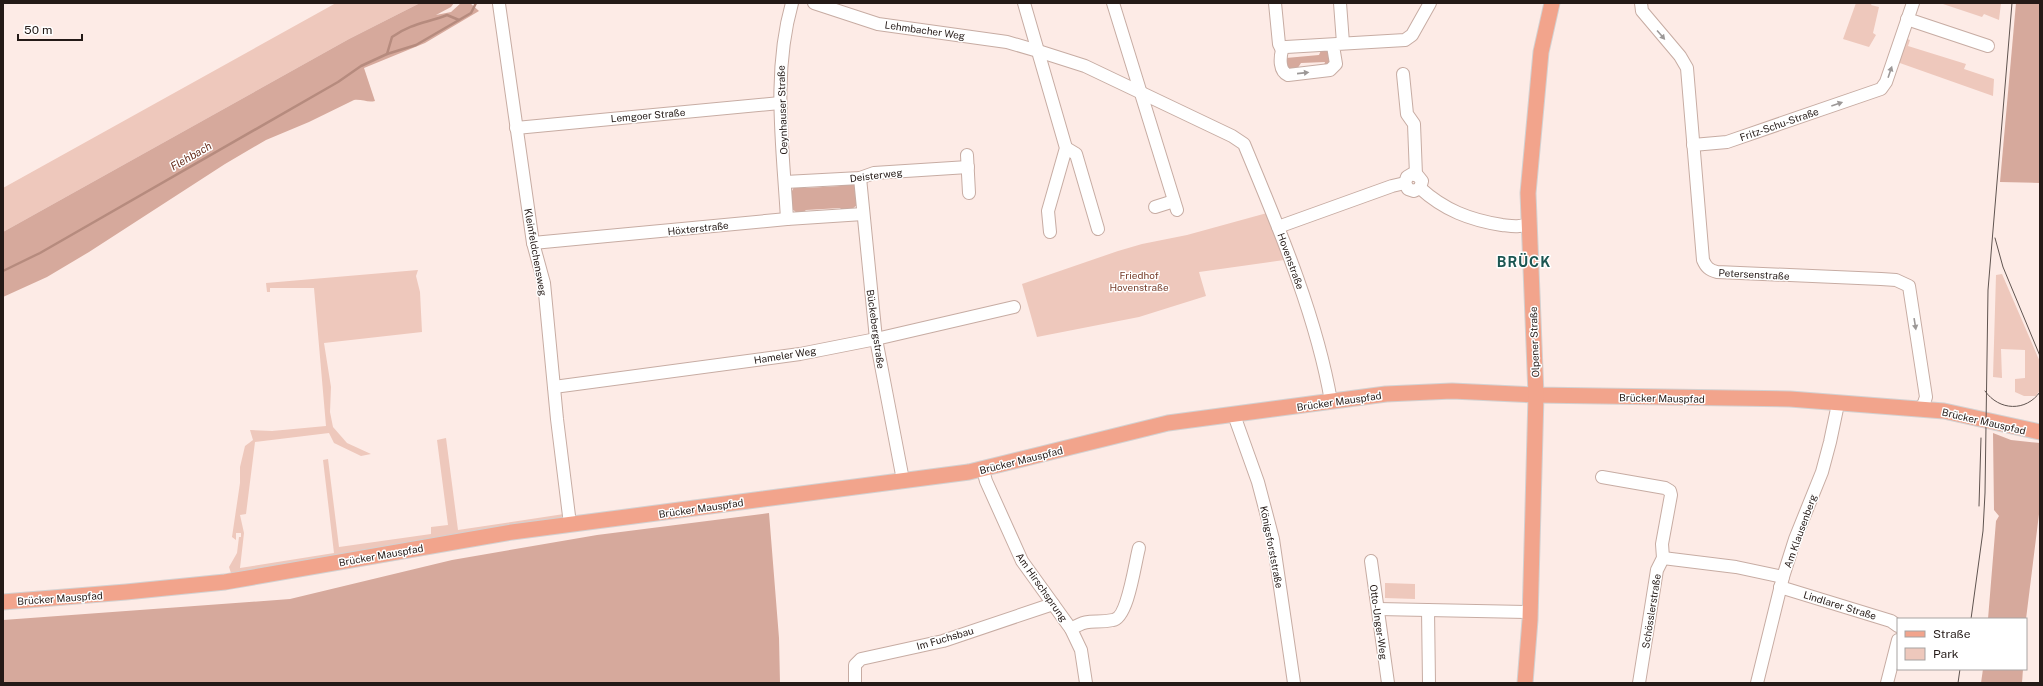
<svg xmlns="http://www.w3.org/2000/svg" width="2043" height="686" viewBox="0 0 2043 686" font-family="'Public Sans',sans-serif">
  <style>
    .green { fill: #eec8bc }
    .forest { fill: #d6a99c }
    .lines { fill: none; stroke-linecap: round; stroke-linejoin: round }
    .stream { stroke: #b68b7e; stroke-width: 2.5 }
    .minor-casing { stroke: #c7aca3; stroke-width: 14 }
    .major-casing { stroke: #d3d1d1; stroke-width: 17 }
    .minor { stroke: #fff; stroke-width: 12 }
    .major { stroke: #f2a48c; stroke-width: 15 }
    .tram { stroke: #605450; stroke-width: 1 }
    .oneway { fill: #9c9897 }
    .labels { text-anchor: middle; stroke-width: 3; stroke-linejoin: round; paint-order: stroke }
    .street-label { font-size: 10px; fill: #241a17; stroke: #fff }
    .park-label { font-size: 10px; fill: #773d2b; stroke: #fff }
    .water-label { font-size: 11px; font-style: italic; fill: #6a3120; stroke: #fff }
    .district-label { font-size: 14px; font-weight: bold; letter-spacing: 1px; fill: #1c5652; stroke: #fff }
  </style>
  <rect width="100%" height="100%" fill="#fdebe6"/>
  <g class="green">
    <path d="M336,3H420L349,39L3,232V188Z"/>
    <path d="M1856,3H1872L1871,5L1879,7L1873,33L1876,35L1869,47L1843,39Z"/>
    <path d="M1940,3H2001L1999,20L1984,14L1982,17Z"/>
    <path d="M1905,38L1910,40L1908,46L1966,64L1964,69L1994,79L1993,96L1897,62Z"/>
    <path d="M1267,213L1284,260L1199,272L1206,296L1139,317L1037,337L1022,284L1118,251L1142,244L1187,235Z"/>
    <path d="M418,270L416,276L420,292L422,332L324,343L331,387L330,412L333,427L347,443L371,454L361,456L334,443L329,433L255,442L246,514L240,515L244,533L240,568L334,553L323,460L328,459L339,547L431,534V527L448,525L437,440L446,438L458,530L564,514L559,520L233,574L231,573L229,567L237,553L239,537H241V533H236V540L232,537L240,483V467L245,446L253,440L250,430L272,431L326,426L314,288H270V292H267L266,283Z"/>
    <path d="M2002,274L2040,362V390L2036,396H2024L2015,392V379L2025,378V350L2001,349L2002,378L1993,377L1996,275Z"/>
    <path d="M1385,583L1415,584V599L1385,598Z"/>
  </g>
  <g class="forest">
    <path d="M420,3H454L451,7L436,15L451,12L461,3H470L479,11L425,43L364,68L375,101C368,103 362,99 354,100L309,122L266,140L225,164L89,252L47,277L3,297V232L349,39Z"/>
    <path d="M2016,3H2040V183L2000,182Z"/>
    <path d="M1322,48H1329L1333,61L1323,68L1325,62L1301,63L1295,72L1288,71L1284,54L1290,50L1286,58L1319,55Z"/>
    <path d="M843,181L855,185L857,205L852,209L843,211L840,208L806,210L801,214L797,213L791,208V193L794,187L802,185L806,188L840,186Z"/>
    <path d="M1993,433L2011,440L2040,443V506L2026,619H1988L1996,521L1999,516L1994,510Z"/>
    <path d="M769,513L779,638L780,683H3V620L290,599L452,560L597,535Z"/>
    <path d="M1983,669H2023L2022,683H1981Z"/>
  </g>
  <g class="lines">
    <g class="stream">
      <path d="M387,54L392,37C412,23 427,23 447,15L459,20"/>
      <path d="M3,271L40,253L338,82L361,66L387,54L416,45L471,13L476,3"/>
    </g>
    <g class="minor-casing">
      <g id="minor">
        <path d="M814,3L878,24L1007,42L1038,51L1085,66L1232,136L1244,144C1278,226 1316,314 1331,401"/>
        <path d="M1024,3L1066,148L1048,211L1050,232"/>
        <path d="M1113,3L1177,210"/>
        <path d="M1275,3L1279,44L1282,50"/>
        <path d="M1340,3L1343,43"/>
        <path d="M1641,3L1642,11L1680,56L1687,68L1703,260C1706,267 1709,270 1717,272L1881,279L1896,280L1909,286L1926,397L1924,403L1919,409"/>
        <path d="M499,4L533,243L544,283L557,419L570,524"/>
        <path d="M1907,19L1988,46"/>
        <path d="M1333,46L1336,64L1330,70L1288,75C1279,71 1280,58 1282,50L1286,47L1405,40L1412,35L1430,3"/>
        <path d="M1403,74L1407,114L1414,124L1416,175"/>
        <path d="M516,128L780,103"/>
        <path d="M1693,145L1727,142L1881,89L1886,82L1913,3"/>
        <path d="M1066,148L1076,154L1098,229"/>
        <path d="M967,155L969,193"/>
        <path d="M860,178L876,339L903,480"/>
        <path d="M785,182L860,178L874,173L968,167"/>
        <path d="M1420,188L1414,191L1408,189L1405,183L1407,177L1412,174L1418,176L1422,181L1420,188C1444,210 1470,220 1502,225C1511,226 1520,228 1529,223"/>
        <path d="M1155,207L1174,201"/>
        <path d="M787,219C783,147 772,74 792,3"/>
        <path d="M1278,227L1392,186L1405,183"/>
        <path d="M533,243L787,219L863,214"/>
        <path d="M554,387L800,354L876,339L1014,307"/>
        <path d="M1234,415L1258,482L1273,539L1294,683"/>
        <path d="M983,470L986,481L1022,561L1071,629L1081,650L1086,683"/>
        <path d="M1602,477L1665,488L1670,491L1671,495L1662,544L1663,558L1657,570L1639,683"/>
        <path d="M1663,558L1736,567L1783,577"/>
        <path d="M1371,561L1388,683"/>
        <path d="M1780,587L1891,621L1898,626"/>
        <path d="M1378,609L1531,612"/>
        <path d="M1428,610L1429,683"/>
        <path d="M1071,629C1091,617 1093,624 1113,620C1128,618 1135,562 1139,548"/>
        <path d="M855,683V665L861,659L943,641L1053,604"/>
        <path d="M1757,683L1783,577L1795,539L1822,472L1830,442L1838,404"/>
        <path d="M1887,683L1898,640"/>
      </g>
    </g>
    <g class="major-casing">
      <g id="major">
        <path d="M3,602L126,592L225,582L512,532L969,472L1168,423L1386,394L1452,391L1536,395L1790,399L1944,411L2040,432"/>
        <path d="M1525,683L1530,620L1536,395L1528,193L1541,52L1552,3"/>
      </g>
    </g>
    <use href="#minor" class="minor"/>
    <use href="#major" class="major"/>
    <g class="tram">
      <path d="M1995,238L2003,267L2040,356"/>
      <path d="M1985,391C1999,411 2026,412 2040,392"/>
      <path d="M1979,506L1981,438"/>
      <path d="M1971,619L1983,531L1985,493L1988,290L2012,3"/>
      <path d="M1958,683L1960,669"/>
    </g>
  </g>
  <defs><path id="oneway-solid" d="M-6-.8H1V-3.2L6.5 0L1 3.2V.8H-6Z"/></defs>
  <g class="oneway">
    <use href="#oneway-solid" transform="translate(1661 35) rotate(49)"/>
    <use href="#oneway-solid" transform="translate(1890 72) rotate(-71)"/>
    <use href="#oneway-solid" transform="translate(1303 73) rotate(-6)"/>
    <use href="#oneway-solid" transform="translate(1837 104) rotate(-19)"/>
    <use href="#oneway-solid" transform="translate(1915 324) rotate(81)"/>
  </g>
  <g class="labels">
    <g class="street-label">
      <text transform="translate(925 30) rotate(8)" y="4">Lehmbacher Weg</text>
      <text transform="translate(782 110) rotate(-92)" y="4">Oeynhauser Straße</text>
      <text transform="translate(648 115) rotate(-5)" y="4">Lemgoer Straße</text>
      <text transform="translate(1779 124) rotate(-19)" y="4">Fritz-Schu-Straße</text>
      <text transform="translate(876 175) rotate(-7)" y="4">Deisterweg</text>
      <text transform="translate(698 228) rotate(-6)" y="4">Höxterstraße</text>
      <text transform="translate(536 252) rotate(80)" y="4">Kleinfeldchensweg</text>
      <text transform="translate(1291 261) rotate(70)" y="4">Hovenstraße</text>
      <text transform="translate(1754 274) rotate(3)" y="4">Petersenstraße</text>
      <text transform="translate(876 329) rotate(82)" y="4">Bückebergstraße</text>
      <text transform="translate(1534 342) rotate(-92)" y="4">Olpener Straße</text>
      <text transform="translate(785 355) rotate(-9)" y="4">Hameler Weg</text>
      <text transform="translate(1662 398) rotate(1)" y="4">Brücker Mauspfad</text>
      <text transform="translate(1339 401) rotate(-8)" y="4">Brücker Mauspfad</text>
      <text transform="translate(1984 421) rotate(13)" y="4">Brücker Mauspfad</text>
      <text transform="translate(1021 460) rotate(-14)" y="4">Brücker Mauspfad</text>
      <text transform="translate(701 508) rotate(-8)" y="4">Brücker Mauspfad</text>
      <text transform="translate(1800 531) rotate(-70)" y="4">Am Klausenberg</text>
      <text transform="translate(1272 547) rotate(79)" y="4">Königsforststraße</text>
      <text transform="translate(381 555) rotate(-10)" y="4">Brücker Mauspfad</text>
      <text transform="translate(1042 587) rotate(55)" y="4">Am Hirschsprung</text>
      <text transform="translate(60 598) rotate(-4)" y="4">Brücker Mauspfad</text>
      <text transform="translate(1840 605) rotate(17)" y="4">Lindlarer Straße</text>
      <text transform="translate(1651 611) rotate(-81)" y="4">Schösslerstraße</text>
      <text transform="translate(1379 622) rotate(82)" y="4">Otto-Unger-Weg</text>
      <text transform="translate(945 638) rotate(-16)" y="4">Im Fuchsbau</text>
    </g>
    <g class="park-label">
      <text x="1139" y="279">Friedhof<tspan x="1139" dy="12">Hovenstraße</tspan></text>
    </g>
    <g class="water-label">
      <text transform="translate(191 156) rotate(-30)" y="4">Flehbach</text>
    </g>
    <g class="district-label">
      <text x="1524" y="267">BRÜCK</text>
    </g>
  </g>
  <rect width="2043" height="686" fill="none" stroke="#241a17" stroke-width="8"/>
  <rect x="1897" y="618" width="130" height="52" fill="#ffffff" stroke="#a7a3a2"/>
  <rect x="1905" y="631" width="20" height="6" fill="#f2a48c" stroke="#a7a3a2"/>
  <text x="1933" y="638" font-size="12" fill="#241a17">Straße</text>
  <rect x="1905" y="648" width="20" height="12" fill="#eec8bc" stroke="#a7a3a2"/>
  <text x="1933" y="658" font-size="12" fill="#241a17">Park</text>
  <path d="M18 34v6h64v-6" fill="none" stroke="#241a17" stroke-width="2"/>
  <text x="24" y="34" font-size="12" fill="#241a17" stroke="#ffffff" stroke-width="3" paint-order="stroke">50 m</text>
</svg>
